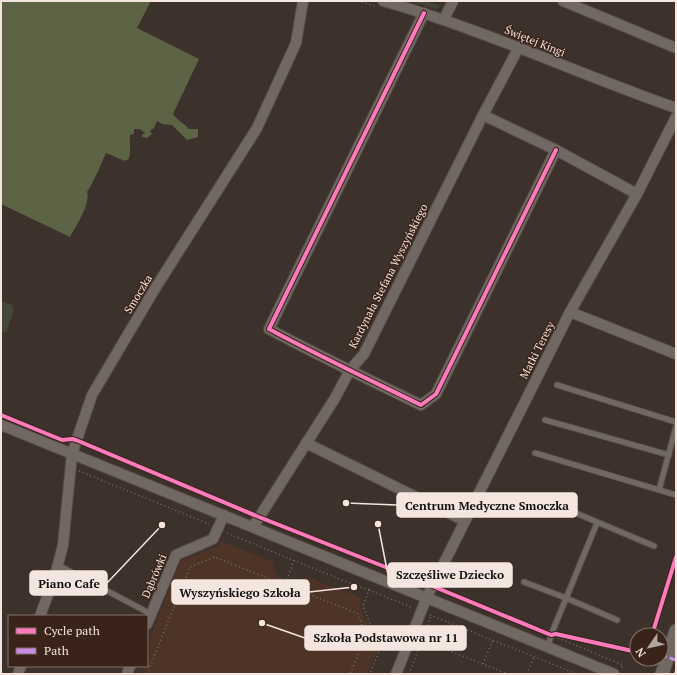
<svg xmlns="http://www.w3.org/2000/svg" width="677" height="675" viewBox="0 0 677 675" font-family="'PT Serif',serif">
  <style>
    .built { fill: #4e3426 }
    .green { fill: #444735 }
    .forest { fill: #5d6345 }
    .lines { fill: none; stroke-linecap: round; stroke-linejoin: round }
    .service-casing { stroke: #594e49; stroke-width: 7 }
    .minor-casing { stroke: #594e49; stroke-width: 12 }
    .tertiary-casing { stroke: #594e49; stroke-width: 15 }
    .path { stroke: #786f6b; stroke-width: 1.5; stroke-dasharray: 1 3; stroke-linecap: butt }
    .service { stroke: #726863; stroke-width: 5 }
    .minor { stroke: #726863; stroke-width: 10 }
    .tertiary { stroke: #726863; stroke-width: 13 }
    .quiet { stroke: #ca8be6; stroke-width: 3; stroke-dasharray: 6 3; stroke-linecap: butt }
    .cycleway-casing { stroke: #3a2419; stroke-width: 6 }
    .cycleway { stroke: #fd7abc; stroke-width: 4 }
    .labels { text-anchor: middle; stroke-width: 3; stroke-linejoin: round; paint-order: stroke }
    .street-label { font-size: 11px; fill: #f4e5de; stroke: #3a2419 }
    .leader { fill: none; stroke: #f4e5de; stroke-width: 1.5 }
    .callout-dot { fill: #f4e5de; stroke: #3a2419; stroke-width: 1.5 }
    .callout { fill: #f4e5de; stroke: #f4e5de; stroke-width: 1.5 }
    .callout-label { font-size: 12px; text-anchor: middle; font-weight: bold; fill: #111 }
  </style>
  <rect width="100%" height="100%" fill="#3c312b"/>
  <path class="built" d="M221,541L275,563L273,568L278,577L296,584L306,580L308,577L362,598L359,604L378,649L367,674H141L144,666H147V659L151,648L149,641L180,561L218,546Z"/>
  <g class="green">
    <path d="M409,1H425L441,6L436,9Z"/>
    <path d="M1,301L12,305L14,311L6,333L1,331Z"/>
  </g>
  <path class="forest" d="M1,1H151L137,28L199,59L173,114C178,121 184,123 189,129H198V137L187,140L172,125L162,124L157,121L154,128L150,131L152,134L147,138L142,137V135L145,133L140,129H134V134L130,135C129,143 132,153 128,160H126L125,161L106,153C100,166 95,180 87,192C91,203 76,226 70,237L1,204Z"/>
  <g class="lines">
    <g class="service-casing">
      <g id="service">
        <path d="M557,385L676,422"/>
        <path d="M545,420L669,455"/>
        <path d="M535,453L676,495"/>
        <path d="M659,490L676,427"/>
        <path d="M552,503L654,546"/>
        <path d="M58,565L151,614"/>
        <path d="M524,582L566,598L617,620"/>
        <path d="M548,647L551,635L597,523"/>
      </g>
    </g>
    <g class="minor-casing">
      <g id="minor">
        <path d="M383,1C483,29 578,74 676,108"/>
        <path d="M563,1L676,48"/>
        <path d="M424,13L269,329C319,356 370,380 421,405L436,394L556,150"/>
        <path d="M444,19L453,1"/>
        <path d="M483,115L556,150L637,194"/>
        <path d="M570,312L676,354"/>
        <path d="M1,425L614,674"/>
        <path d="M306,443L465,521"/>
        <path d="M253,527L335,398L350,370L364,354L483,115L519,47"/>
        <path d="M40,616L55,576L63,545L72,454L92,395L156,287L257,128L296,43L303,1"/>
        <path d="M147,624L176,555L213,539L224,515"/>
        <path d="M18,674L21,666"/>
        <path d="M127,674L130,666"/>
        <path d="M396,674L427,597L465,521L570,312L637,194L676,117"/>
      </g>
    </g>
    <g class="tertiary-casing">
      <path id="tertiary" d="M662,674L676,631"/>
    </g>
    <g class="path">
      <path d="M358,1L375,6"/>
      <path d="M79,471L209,524"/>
      <path d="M227,533L344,581L369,590L363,606L380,649L370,674"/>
      <path d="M294,560L285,585L357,613L366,635L350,674"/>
      <path d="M369,590L411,607"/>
      <path d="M430,615L577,674"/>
      <path d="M558,638L623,665L622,668"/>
      <path d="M422,640L508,674"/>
      <path d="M483,664L493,640"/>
      <path d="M147,674L190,567L214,557L285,585"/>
      <path d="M409,674L431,616"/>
      <path d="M527,674L534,657"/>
    </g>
    <use href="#service" class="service"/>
    <use href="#minor" class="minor"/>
    <use href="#tertiary" class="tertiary"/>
    <g class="quiet">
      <path d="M661,655L676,660"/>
      <path d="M675,674L676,672"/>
    </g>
    <g class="cycleway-casing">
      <g id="cycleway">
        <path d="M424,13L269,329C319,356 370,380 421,405L436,394L556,150"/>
        <path d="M1,415L62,440L72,439L76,440L259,517L408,576L551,635L556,634L637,652"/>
        <path d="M652,635L676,557"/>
      </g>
    </g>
    <use href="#cycleway" class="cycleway"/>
  </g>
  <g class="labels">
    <g class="street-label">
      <text transform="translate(535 41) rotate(22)" y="4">Świętej Kingi</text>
      <text transform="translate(388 276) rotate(-63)" y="4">Kardynała Stefana Wyszyńskiego</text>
      <text transform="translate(138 294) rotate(-59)" y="4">Smoczka</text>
      <text transform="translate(537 350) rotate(-63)" y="4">Matki Teresy</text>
      <text transform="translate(154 576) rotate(-67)" y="4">Dąbrówki</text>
    </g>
  </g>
  <path class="leader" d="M346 503L397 505M378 524L388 575M162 525L107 583M354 587L309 592M262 623L305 638"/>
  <g class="callout-dot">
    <circle cx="346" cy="503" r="4"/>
    <circle cx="378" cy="524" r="4"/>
    <circle cx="162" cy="525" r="4"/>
    <circle cx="354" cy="587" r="4"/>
    <circle cx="262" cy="623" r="4"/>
  </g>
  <g class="callout">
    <rect x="397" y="493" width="180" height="24" rx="4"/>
    <rect x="388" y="563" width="124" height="24" rx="4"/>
    <rect x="30" y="571" width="77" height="24" rx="4"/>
    <rect x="172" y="580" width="137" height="24" rx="4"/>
    <rect x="305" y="626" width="161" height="24" rx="4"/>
  </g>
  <g class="callout-label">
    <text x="487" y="510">Centrum Medyczne Smoczka</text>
    <text x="450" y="579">Szczęśliwe Dziecko</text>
    <text x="69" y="588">Piano Cafe</text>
    <text x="240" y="597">Wyszyńskiego Szkoła</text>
    <text x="386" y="642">Szkoła Podstawowa nr 11</text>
  </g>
  <rect width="677" height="675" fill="none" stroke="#f4e5de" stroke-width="4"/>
  <rect x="8" y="615" width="140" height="52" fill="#3a2419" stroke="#847168"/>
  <rect x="16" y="628" width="20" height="6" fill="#fd7abc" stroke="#847168"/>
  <text x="44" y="635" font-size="12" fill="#f4e5de">Cycle path</text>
  <rect x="16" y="648" width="20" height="6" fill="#ca8be6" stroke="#847168"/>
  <text x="44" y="655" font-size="12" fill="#f4e5de">Path</text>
  <g transform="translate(649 647) rotate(236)"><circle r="19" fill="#3a2419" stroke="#847168"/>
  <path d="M0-3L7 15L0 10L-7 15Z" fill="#b4a69f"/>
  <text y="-6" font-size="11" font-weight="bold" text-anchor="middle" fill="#f4e5de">N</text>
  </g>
</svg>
